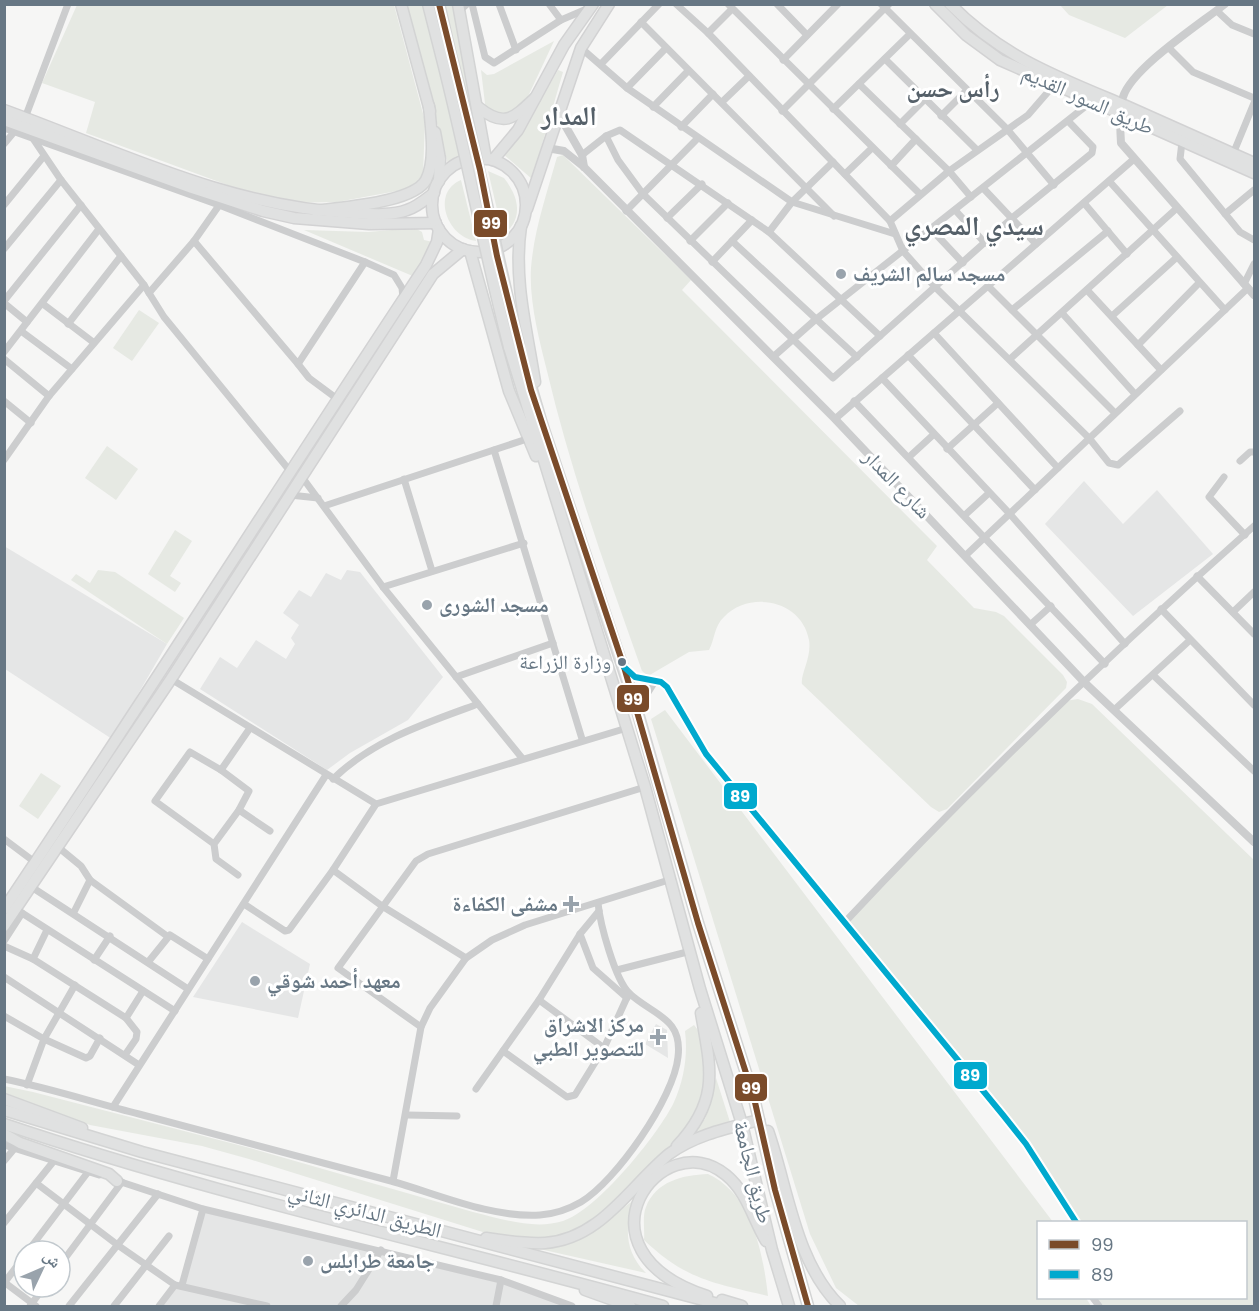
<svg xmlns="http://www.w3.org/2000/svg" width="1259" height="1311" viewBox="0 0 1259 1311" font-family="Poppins,'Noto Naskh Arabic',sans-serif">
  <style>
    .built { fill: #e5e6e6 }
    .green { fill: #e6e9e3 }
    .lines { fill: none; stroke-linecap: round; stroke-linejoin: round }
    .primary-casing { stroke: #d2d2d3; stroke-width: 13 }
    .trunk-casing { stroke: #d3d4d4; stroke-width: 13 }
    .minor { stroke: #cccdce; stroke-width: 7 }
    .tertiary { stroke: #cccdce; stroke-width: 8 }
    .primary { stroke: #e0e1e1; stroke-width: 10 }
    .trunk { stroke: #e0e1e1; stroke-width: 10 }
    .trunk-bridge-casing { stroke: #d3d4d4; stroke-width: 13; stroke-linecap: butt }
    .trunk-bridge { stroke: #e0e1e1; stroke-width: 10 }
    .bus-1-casing { stroke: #fff; stroke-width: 10 }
    .bus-2-casing { stroke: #fff; stroke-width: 10 }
    .bus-1 { stroke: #7a4b2a; stroke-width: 6 }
    .bus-2 { stroke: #00a9ce; stroke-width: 6 }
    .poi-dot { fill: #99a3ac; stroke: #fff; stroke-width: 2 }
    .bus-dot { fill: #677784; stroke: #fff; stroke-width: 2 }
    .labels { text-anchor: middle; stroke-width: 6; stroke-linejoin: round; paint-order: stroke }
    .bus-label { font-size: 20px; fill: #677784; stroke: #fff; text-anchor: end }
    .street-label { font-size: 21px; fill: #677784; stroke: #fff }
    .poi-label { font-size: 21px; font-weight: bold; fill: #677784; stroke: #fff; text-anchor: start }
    .quarter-label { font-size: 24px; font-weight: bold; fill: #556069; stroke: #fff }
    .district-label { font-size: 27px; font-weight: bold; fill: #556069; stroke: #fff }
    .line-badge { stroke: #fff; stroke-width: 2 }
    .badge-label { font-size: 16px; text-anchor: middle; font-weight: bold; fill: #fff }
  </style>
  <rect width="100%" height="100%" fill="#f6f6f5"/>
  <g class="built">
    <path d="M1084,481L1123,524L1157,490L1213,554L1133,616L1045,524Z"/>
    <path d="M4,546L167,644L112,739L5,669Z"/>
    <path d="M347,570L360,572L443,677L408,720L350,753L327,770L200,689L220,657L237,668L256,640L286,659L295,644L291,638L299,625L283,613L299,590L311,597L326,573L341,580Z"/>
    <path d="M242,922L310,964L298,1018L193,997Z"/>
    <path d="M656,1024L667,1030L668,1058L645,1044Z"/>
    <path d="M203,1209L472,1272L572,1306H159L175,1285H182Z"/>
  </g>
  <g class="green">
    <path d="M77,5H394L425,121L423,175L408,189L337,202L286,203L241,190L86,133L95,102L42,83Z"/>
    <path d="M405,5H423L461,157L448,164Z"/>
    <path d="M443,5H453L482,150L477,151Z"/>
    <path d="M1060,5H1168L1125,38L1069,15Z"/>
    <path d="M554,41L524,105L513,117L486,112L481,70L487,75L494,74Z"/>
    <path d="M558,70L563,72L532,179L503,154L519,137Z"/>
    <path d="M563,155L691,280L682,290L937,546L927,560L974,608L996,612L1004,616L1063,675L1067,682L1066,688L947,809L939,812L931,807L802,684C800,675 812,657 809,640C802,600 750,590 724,617C714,626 715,639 709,650L689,652L648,676L642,671C607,572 571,473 547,371C539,339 529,301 531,268C534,230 547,193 557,157Z"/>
    <path d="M488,171L504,178C519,197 524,219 503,235Z"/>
    <path d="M461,180L476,241C448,238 430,193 461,180Z"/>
    <path d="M415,228L422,232L424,240L433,242L415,277L304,230L368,232Z"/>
    <path d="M139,310L159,323L132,361L113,348Z"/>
    <path d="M107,446L138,469L116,500L85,478Z"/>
    <path d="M175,530L192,541L170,576L181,583L175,592L148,574Z"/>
    <path d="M98,570L115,572L184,618L167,644L71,580L76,574L90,583Z"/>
    <path d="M1078,699L1092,704L1254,860V1306H1099L1093,1298H1246V1222H1076L1026,1144L845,922L1065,701Z"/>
    <path d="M665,710L1053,1222H1038V1298H1086L1091,1306H859L836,1288L810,1234L651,719Z"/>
    <path d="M41,773L61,786L38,819L19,806Z"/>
    <path d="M694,1025L704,1038L708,1084L688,1128L612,1207L570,1234L552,1239H530L486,1233L249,1159L202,1146L90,1125L5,1093L4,1086L33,1092L250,1148L473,1212C502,1219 534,1230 563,1221C596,1211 659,1134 674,1102C684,1080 688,1055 685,1031Z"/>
    <path d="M716,1078L730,1122L690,1138L705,1119Z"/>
    <path d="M708,1174C752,1194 763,1253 768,1296C714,1283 686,1280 644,1240C645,1231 642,1216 646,1207C656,1181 683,1175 708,1174Z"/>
    <path d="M634,1200C624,1228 625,1252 646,1273L544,1250L536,1246L604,1222Z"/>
  </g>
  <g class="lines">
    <g class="primary-casing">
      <g id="primary">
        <path d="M935,4L966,35L1000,60L1254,173"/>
        <path d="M950,4C1002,57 1057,77 1124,105C1167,124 1211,144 1254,163"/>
        <path d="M4,110C117,151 231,208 353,213C369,214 392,216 407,210C417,207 426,199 434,193"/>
        <path d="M4,120L192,188L263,211L294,218L369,224L436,223"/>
        <circle cx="479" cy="205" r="47"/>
        <path d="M493,160L518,130L564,45L593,4"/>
        <path d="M527,209L581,48L609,4"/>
        <path d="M4,909C147,696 284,479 426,265L437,242L439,229"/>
        <path d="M4,926L171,679L433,274L463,249"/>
      </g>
    </g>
    <g class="trunk-casing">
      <g id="trunk">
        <path d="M401,4L430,111"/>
        <path d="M428,4L441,55"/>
        <path d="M439,4L450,52"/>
        <path d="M458,4L486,159"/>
        <path d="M478,107C504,128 513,119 535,98"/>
        <path d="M435,132L440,159L439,181"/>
        <path d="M316,211C341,207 413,203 426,180C436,160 431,128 429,106"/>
        <path d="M521,226C513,279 527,330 535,382"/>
        <path d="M470,251L509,391L536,456"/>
        <path d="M519,346L542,424L637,710L698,923L754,1098L775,1190L808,1306"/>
        <path d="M509,347L645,787L700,989L742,1124L772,1250L789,1306"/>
        <path d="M4,1099L82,1128"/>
        <path d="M4,1110L142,1152L726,1306"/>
        <path d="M4,1124C220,1197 444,1245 663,1306"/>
        <path d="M768,1131C788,1188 795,1262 840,1306"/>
        <path d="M4,1134L20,1143L109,1174L117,1181"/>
        <path d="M677,1146C720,1100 711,1070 701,1013"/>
        <path d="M486,1238C505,1241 526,1244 545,1243C601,1239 630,1186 669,1154C695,1135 728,1128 759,1120"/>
        <path d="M585,1290L630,1306"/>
        <path d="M707,1296C566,1250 662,1122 726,1175C747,1192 753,1219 766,1241"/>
        <path d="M722,1300L742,1306"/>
      </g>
    </g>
    <g class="minor">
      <path d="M472,4L485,57L494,63L561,20L589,8"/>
      <path d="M499,4L516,50"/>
      <path d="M549,4L561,20"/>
      <path d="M676,4L708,33L890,221L903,251L935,287L1089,438L1109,463L1118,465L1180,411"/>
      <path d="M728,4L920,194"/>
      <path d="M777,4L807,35"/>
      <path d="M881,4L1007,129L1054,185"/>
      <path d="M459,11L467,4"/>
      <path d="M1217,11L1232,25L1254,34"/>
      <path d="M641,22L834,216"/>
      <path d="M708,33L732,9"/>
      <path d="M581,48L627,88L792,202L895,234"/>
      <path d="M1170,49L1193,72L1254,98"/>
      <path d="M885,59L977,150"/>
      <path d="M783,60L838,4"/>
      <path d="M601,64L659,4"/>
      <path d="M859,84L949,171L971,197"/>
      <path d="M627,88L666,48"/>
      <path d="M722,102L749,76"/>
      <path d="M653,107L688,71"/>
      <path d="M833,109L910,34"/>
      <path d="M782,111L889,4"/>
      <path d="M941,116L967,90"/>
      <path d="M25,118L68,4"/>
      <path d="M900,124L924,100"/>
      <path d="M681,127L713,94"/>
      <path d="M4,128L219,205L365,262L394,275L402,288L403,298"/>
      <path d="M606,136L618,160L643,194L833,378L1012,218L1092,153L1093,147L1069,122"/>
      <path d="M32,137L61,180L144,285L164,317L290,471"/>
      <path d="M1182,142L1180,159L1240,232L1254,240"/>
      <path d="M4,144L14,132"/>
      <path d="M1233,154L1254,103"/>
      <path d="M582,155L606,136L620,130L769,232L880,336"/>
      <path d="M891,166L916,139"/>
      <path d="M845,174L872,148"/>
      <path d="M1110,182L1225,310"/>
      <path d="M983,188L1036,244"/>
      <path d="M1084,203L1127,254"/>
      <path d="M4,205L44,156"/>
      <path d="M955,210L985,243"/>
      <path d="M626,211L697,139"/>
      <path d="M1225,214L1254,190"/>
      <path d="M667,218L702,184"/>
      <path d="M890,221L949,171L1028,115L1054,85"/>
      <path d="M931,229L963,263"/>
      <path d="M769,232L792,202L833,162"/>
      <path d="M194,241L298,364L365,262"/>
      <path d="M690,241L728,203"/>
      <path d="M732,241L857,357"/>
      <path d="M4,249L61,180"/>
      <path d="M712,262L752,220"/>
      <path d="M1244,284L1254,264"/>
      <path d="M988,286L1115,413"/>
      <path d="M1087,290L1161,370"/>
      <path d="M149,293L194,241L220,204"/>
      <path d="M4,301L81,205"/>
      <path d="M4,303L27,322"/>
      <path d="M43,304L93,342"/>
      <path d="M1012,310L1108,231"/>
      <path d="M1062,313L1135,394"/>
      <path d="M1112,316L1176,258"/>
      <path d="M68,324L121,256"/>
      <path d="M21,331L72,369"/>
      <path d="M934,333L1058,468"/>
      <path d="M1138,345L1199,283"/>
      <path d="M4,352L99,229"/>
      <path d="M908,355L1035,490"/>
      <path d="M773,357L815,320L1091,102"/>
      <path d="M4,359L49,396"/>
      <path d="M1010,359L1177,208"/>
      <path d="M298,364L309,378L336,398"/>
      <path d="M882,378L1009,513L1125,644"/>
      <path d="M4,401L31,423"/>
      <path d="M854,401L1105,664"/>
      <path d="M835,419L1134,159"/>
      <path d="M947,449L998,403"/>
      <path d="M494,450L582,739"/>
      <path d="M909,457L933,435"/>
      <path d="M4,460L49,396L144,285"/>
      <path d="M1240,461L1250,452H1254"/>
      <path d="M302,477L383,587L522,758"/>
      <path d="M1224,477L1209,497L1245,535"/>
      <path d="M404,479L432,571"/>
      <path d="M290,495L318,498"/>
      <path d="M324,506L530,438"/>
      <path d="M965,515L989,493"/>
      <path d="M965,556L1248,288"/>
      <path d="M1197,576L1254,634"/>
      <path d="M383,587L524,543"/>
      <path d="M1161,609L1254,705"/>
      <path d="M1233,612L1254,592"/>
      <path d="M1030,625L1051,606"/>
      <path d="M624,668L635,677L661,682L667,687L706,754L1003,1115L1026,1144L1076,1222"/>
      <path d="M1153,675L1254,771"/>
      <path d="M456,677L553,643"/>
      <path d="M171,679L376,804"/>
      <path d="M637,710L654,683"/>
      <path d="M1114,710L1189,641"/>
      <path d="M221,770L250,728"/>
      <path d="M333,779C373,740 426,723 478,704"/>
      <path d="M239,810L270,831"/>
      <path d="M4,839L36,863"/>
      <path d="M214,844L155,801L190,752L221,770L249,791L239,810L214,844L216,859L238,875"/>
      <path d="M58,847L81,866L90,880L167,936"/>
      <path d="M333,870L382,906L466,958"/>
      <path d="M30,886L188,989"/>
      <path d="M244,904L285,931L289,930L333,870L376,804L627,728"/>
      <path d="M74,912L90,880"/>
      <path d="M22,913L175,1011"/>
      <path d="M845,922C975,783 1112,652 1254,526"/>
      <path d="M580,934L593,968L627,998"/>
      <path d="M4,941L22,913L19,911"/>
      <path d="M4,946L33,959L126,1018L143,991"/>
      <path d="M33,959L47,930"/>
      <path d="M94,960L110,936"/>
      <path d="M149,961L170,935L208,959"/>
      <path d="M617,970L691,951"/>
      <path d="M4,977L139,1065"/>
      <path d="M75,985L44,1039L86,1058L90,1056L100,1038"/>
      <path d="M539,1000L604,1048"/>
      <path d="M4,1016L44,1039L27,1085"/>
      <path d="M421,1027L338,968L416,861L428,854L645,787"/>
      <path d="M503,1051L567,1097L575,1095L604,1048L629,993"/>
      <path d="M125,1055L136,1039L137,1032L126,1018"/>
      <path d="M4,1079C50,1088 95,1103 139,1114C223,1136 307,1158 391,1181C438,1194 490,1218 540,1215C554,1214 569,1209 581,1202C616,1181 674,1098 678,1057C683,1017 652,1015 629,993C615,979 600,924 598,903"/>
      <path d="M476,1089L539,1000L580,934L599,911"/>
      <path d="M113,1107L326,775"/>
      <path d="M407,1115L457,1116"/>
      <path d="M4,1145L99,1175"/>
      <path d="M4,1161L14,1149"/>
      <path d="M115,1180L203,1209L501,1280L572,1306"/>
      <path d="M393,1181L421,1027L430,1008L466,958L492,940L525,925L672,879"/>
      <path d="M36,1183L119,1246L175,1285L267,1306"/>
      <path d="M4,1223L53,1162"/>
      <path d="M28,1251L88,1172"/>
      <path d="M60,1265L122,1182"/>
      <path d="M4,1282L36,1306"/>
      <path d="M4,1283L24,1257"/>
      <path d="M182,1285L203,1209"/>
      <path d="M1093,1298L1099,1306"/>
      <path d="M30,1306L44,1287"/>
      <path d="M69,1306L158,1194"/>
      <path d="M114,1306L169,1236"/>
      <path d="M159,1306L175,1285"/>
      <path d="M341,1306L356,1290L381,1250"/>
      <path d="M496,1306L501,1280"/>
    </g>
    <g class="tertiary">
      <path d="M1225,4C1200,24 1132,68 1123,97C1119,111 1120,128 1121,143L1254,295"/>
      <path d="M558,113L582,155L584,167"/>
      <path d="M547,148L564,151L584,167L835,419L1085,683L1254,842"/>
    </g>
    <use href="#primary" class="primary"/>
    <use href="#trunk" class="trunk"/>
    <g class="trunk-bridge-casing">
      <g id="trunk-bridge">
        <path d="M450,52C477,150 495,249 519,346"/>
        <path d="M441,55C466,152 484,250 509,347"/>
      </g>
    </g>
    <use href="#trunk-bridge" class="trunk-bridge"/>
    <g class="bus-1-casing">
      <path id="bus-1" d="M439,4L480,170L497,256L531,390L624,667L698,923L754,1098L775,1190L808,1306"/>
    </g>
    <g class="bus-2-casing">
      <path id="bus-2" d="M624,667L635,677L661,682L667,687L706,754L1003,1115L1026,1144L1076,1222"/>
    </g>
    <use href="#bus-1" class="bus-1"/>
    <use href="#bus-2" class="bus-2"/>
  </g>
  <g class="poi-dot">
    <circle cx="841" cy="274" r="6"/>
    <circle cx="427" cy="605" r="6"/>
    <path d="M568 895h6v6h6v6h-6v6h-6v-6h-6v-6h6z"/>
    <circle cx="255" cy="981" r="6"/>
    <path d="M655 1028h6v6h6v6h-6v6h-6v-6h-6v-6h6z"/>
    <circle cx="308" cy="1261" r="6"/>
  </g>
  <circle class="bus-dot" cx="622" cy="662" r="5"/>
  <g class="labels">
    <g class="bus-label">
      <text x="611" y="669">وزارة الزراعة</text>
    </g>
    <g class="street-label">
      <text transform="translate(1088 100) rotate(24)" y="7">طريق السور القديم</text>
      <text transform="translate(897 484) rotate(46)" y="7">شارع المدار</text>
      <text transform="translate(753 1172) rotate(76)" y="7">طريق الجامعة</text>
      <text transform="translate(365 1211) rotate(15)" y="7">الطريق الدائري الثاني</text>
    </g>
    <g class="poi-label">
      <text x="853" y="281">مسجد سالم الشريف</text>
      <text x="439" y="612">مسجد الشورى</text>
      <text x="558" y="911" text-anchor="end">مشفى الكفاءة</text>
      <text x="267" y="988">معهد أحمد شوقي</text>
      <text x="644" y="1032" text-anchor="end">مركز الاشراق<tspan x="644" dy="24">للتصوير الطبي</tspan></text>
      <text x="320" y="1268">جامعة طرابلس</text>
    </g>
    <g class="quarter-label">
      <text x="953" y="97">رأس حسن</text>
    </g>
    <g class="district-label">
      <text x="569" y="125">المدار</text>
      <text x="974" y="235">سيدي المصري</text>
    </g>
  </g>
  <g class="line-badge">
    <rect x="473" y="209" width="35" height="29" rx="6" fill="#7a4b2a"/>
    <rect x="616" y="684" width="34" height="29" rx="6" fill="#7a4b2a"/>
    <rect x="723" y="782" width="35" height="28" rx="6" fill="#00a9ce"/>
    <rect x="953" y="1061" width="35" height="29" rx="6" fill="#00a9ce"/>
    <rect x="734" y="1073" width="34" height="29" rx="6" fill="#7a4b2a"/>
  </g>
  <g class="badge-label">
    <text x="491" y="229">99</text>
    <text x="633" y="705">99</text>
    <text x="740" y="802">89</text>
    <text x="970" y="1081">89</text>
    <text x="751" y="1094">99</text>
  </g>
  <rect width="1259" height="1311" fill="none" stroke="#677784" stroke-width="12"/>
  <rect x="1037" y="1221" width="210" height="78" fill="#ffffff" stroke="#c2c9ce" stroke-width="1.5"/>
  <rect x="1049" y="1240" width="30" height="9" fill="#7a4b2a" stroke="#c2c9ce" stroke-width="1.5"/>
  <text x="1091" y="1251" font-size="18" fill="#677784">99</text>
  <rect x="1049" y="1270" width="30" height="9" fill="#00a9ce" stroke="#c2c9ce" stroke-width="1.5"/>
  <text x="1091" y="1281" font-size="18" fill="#677784">89</text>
  <g transform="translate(42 1269) rotate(46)"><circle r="28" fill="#ffffff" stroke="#c2c9ce" stroke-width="1.5"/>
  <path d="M0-4.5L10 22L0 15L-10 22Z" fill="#99a3ac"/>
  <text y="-9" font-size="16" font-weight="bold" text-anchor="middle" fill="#677784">ش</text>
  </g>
</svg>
